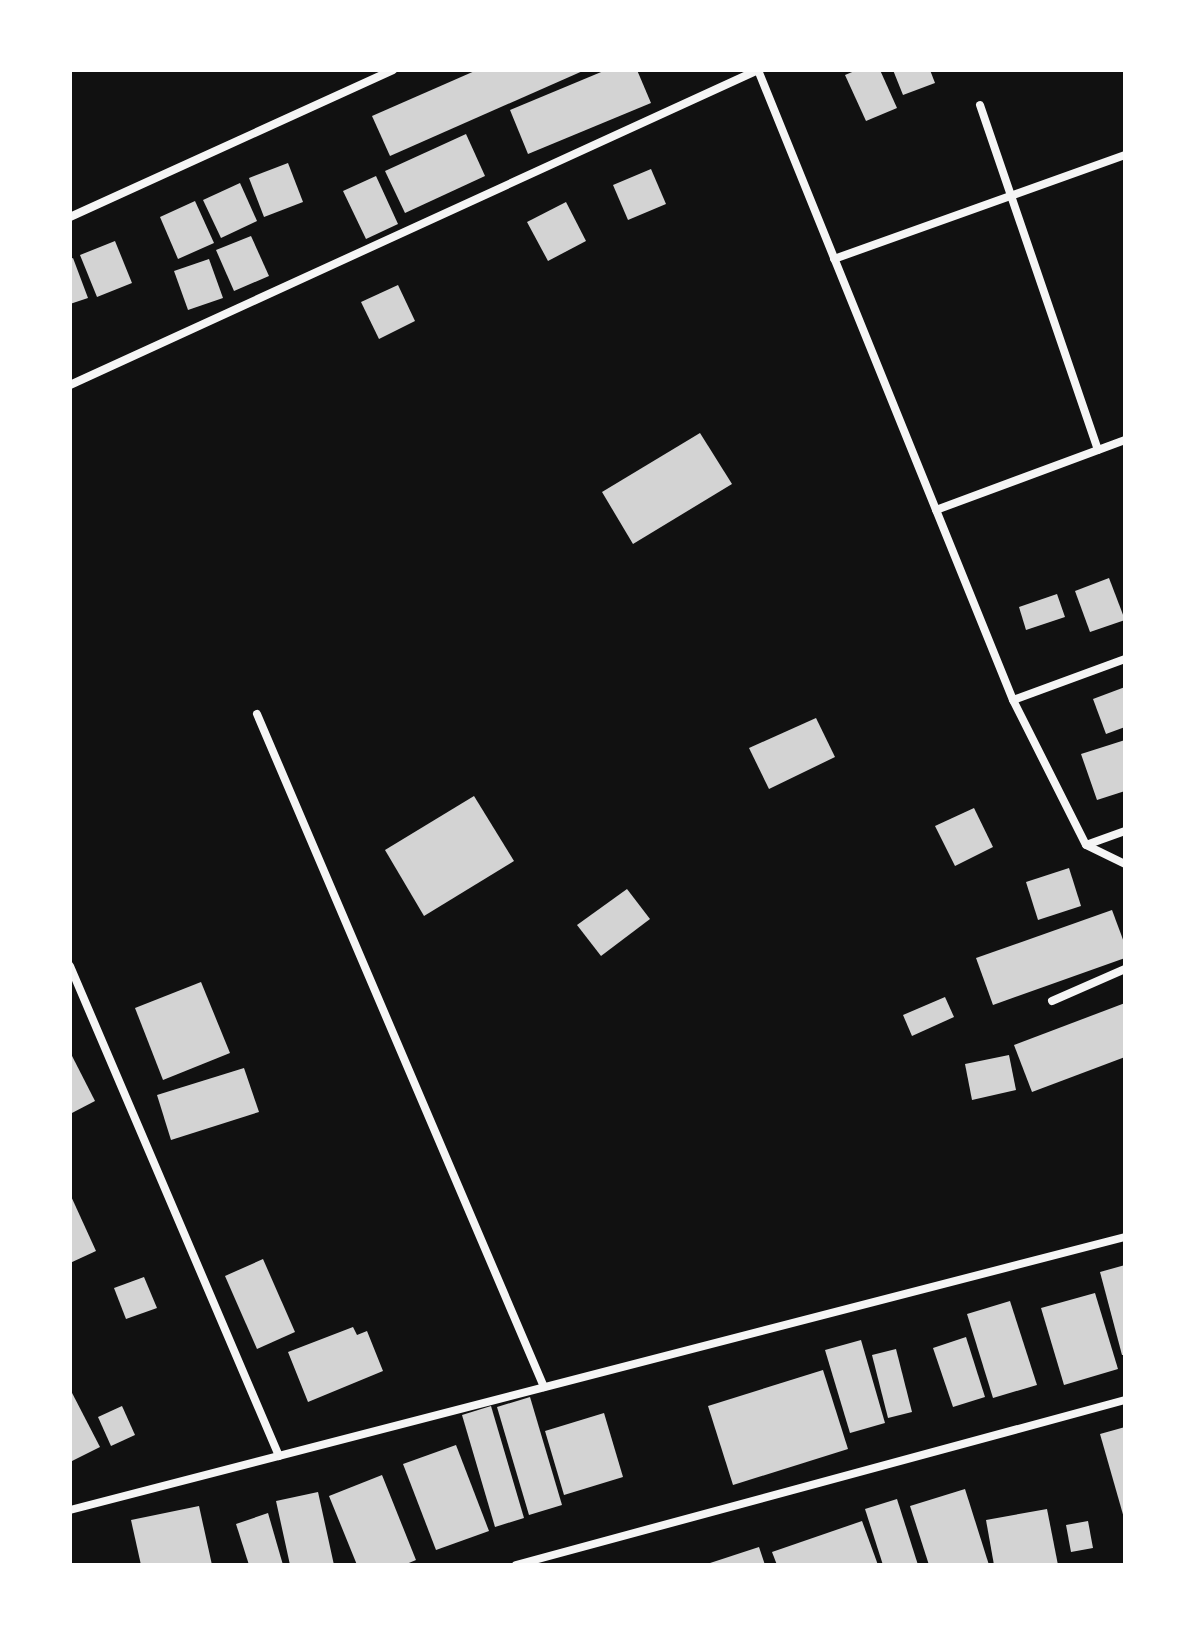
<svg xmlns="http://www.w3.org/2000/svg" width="1195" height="1635" viewBox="0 0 1195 1635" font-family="Merriweather,serif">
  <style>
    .building { fill: #d3d3d3 }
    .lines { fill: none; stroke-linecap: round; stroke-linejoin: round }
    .minor { stroke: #f5f5f5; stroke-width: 8 }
  </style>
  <rect width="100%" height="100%" fill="#111"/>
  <g class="building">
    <path d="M477,70H585L390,156L372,116Z"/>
    <path d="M606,70H637L651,103L528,154L510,110Z"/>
    <path d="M857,70H880L897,108L866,121L845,75Z"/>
    <path d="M893,70H930L935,83L903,95Z"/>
    <path d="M466,134L485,176L405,213L385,171Z"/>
    <path d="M288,163L303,202L264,217L249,178Z"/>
    <path d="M651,169L666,204L628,220L613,185Z"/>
    <path d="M376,176L398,224L366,239L343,191Z"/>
    <path d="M240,183L257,221L221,238L203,200Z"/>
    <path d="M195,201L214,243L178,259L160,217Z"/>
    <path d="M566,202L586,241L548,261L527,222Z"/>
    <path d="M251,236L269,276L234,291L216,250Z"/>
    <path d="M115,241L132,283L97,297L80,255Z"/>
    <path d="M73,258L88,298L70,304V259Z"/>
    <path d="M209,259L223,298L188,310L174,271Z"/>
    <path d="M398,285L415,321L379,339L361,302Z"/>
    <path d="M700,433L732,484L633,544L602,492Z"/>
    <path d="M1109,578L1125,620L1090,632L1075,591Z"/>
    <path d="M1057,594L1065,617L1026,630L1019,607Z"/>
    <path d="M1125,687V727L1106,734L1093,699Z"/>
    <path d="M816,718L835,757L769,789L749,748Z"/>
    <path d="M1125,740V791L1097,800L1081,754Z"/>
    <path d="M474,796L514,861L424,916L385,850Z"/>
    <path d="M974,808L993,847L955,866L935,826Z"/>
    <path d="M1069,868L1081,906L1038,920L1026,882Z"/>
    <path d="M627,889L650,919L601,956L577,925Z"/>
    <path d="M1112,910L1125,945V958L993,1005L976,958Z"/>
    <path d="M201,982L230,1053L163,1080L135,1008Z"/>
    <path d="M945,997L954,1017L912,1036L903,1015Z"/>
    <path d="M1125,1003V1057L1032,1092L1014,1045Z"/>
    <path d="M70,1052L95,1101L70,1114Z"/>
    <path d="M1009,1055L1016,1090L972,1100L965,1064Z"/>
    <path d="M244,1068L259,1112L171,1140L157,1095Z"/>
    <path d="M70,1194L96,1251L70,1263Z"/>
    <path d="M263,1259L295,1332L257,1349L225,1276Z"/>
    <path d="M1125,1265V1355H1122L1100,1272Z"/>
    <path d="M144,1277L157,1308L126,1319L114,1288Z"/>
    <path d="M1095,1293L1118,1369L1064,1385L1041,1308Z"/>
    <path d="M1010,1301L1037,1385L993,1398L967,1314Z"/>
    <path d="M353,1327L357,1335L367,1331L383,1371L308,1402L288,1352Z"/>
    <path d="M966,1337L985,1397L953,1407L933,1348Z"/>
    <path d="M861,1340L885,1423L850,1433L825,1350Z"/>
    <path d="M896,1349L912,1412L888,1418L872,1355Z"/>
    <path d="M823,1370L848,1449L733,1485L708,1406Z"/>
    <path d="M70,1389L100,1447L70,1462Z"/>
    <path d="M530,1397L562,1505L529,1515L497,1407Z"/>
    <path d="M122,1406L135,1435L111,1446L98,1417Z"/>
    <path d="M491,1406L524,1518L495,1527L462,1415Z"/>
    <path d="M604,1413L623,1477L564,1495L545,1431Z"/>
    <path d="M1125,1427V1518H1124L1100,1434Z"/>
    <path d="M456,1445L489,1531L436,1550L403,1464Z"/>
    <path d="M382,1475L416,1560L404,1565H357L329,1496Z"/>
    <path d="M965,1489L989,1565H929L910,1506Z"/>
    <path d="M318,1492L334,1565H290L276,1501Z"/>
    <path d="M897,1499L918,1565H883L865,1509Z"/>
    <path d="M199,1506L212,1565H141L131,1520Z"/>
    <path d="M1047,1509L1058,1565H994L986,1520Z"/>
    <path d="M268,1513L283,1565H249L236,1524Z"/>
    <path d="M862,1521L878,1565H777L772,1552Z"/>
    <path d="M1088,1521L1093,1548L1071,1552L1066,1525Z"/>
    <path d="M759,1547L765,1565H707V1564Z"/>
  </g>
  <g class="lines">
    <g class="minor">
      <path d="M758,70L1013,700L1086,845L1125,864"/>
      <path d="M980,105L1098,450"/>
      <path d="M70,217L393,70"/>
      <path d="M834,259L1125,155"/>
      <path d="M70,385L758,70"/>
      <path d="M936,510L1125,440"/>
      <path d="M1013,700L1125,659"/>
      <path d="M257,714L544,1387"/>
      <path d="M1086,845L1125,831"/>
      <path d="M70,966L279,1456"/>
      <path d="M1052,1001L1125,969"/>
      <path d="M70,1510L1125,1237"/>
      <path d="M516,1565L1125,1400"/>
    </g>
  </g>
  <rect width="1195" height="1635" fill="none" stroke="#ffffff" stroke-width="144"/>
</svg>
